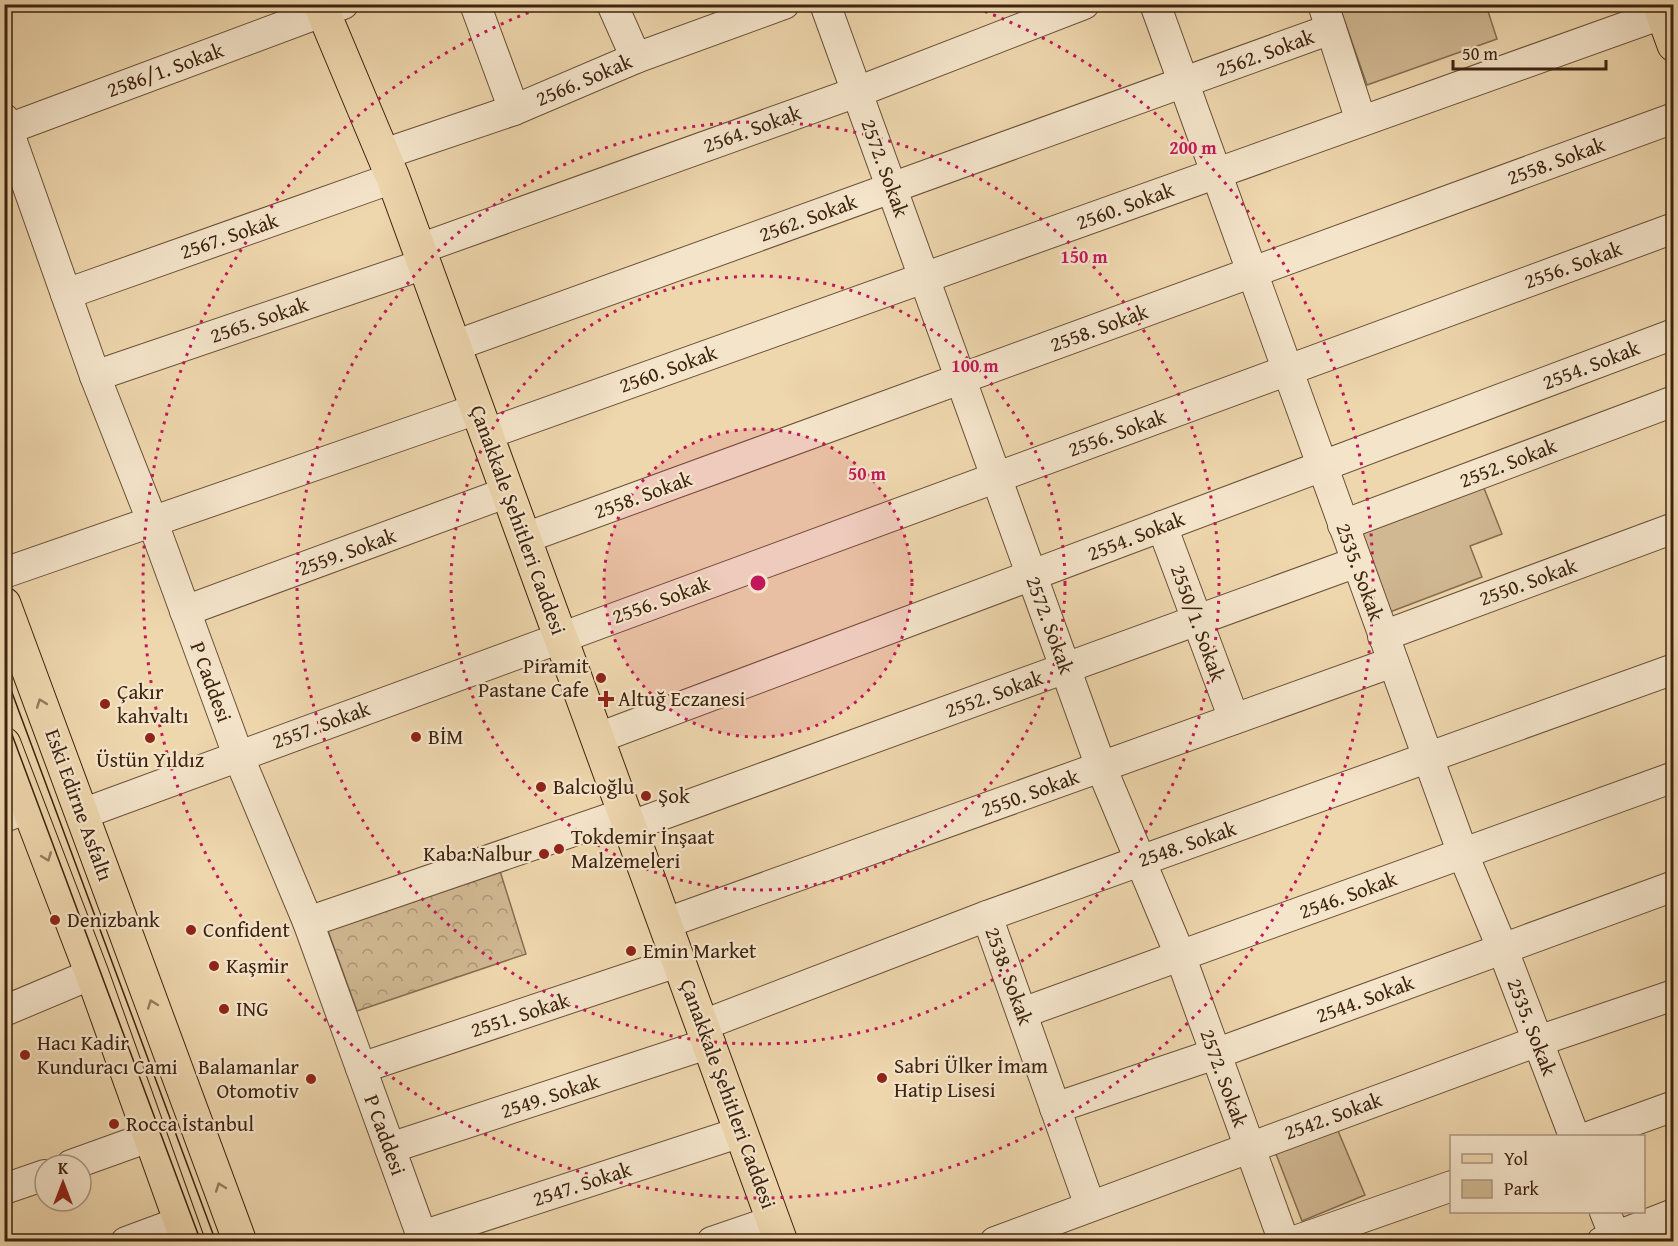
<svg xmlns="http://www.w3.org/2000/svg" width="1678" height="1246" viewBox="0 0 1678 1246" font-family="'Gentium Book Plus',serif">
  <style>
    .green { fill: #d0b892; stroke: #866e51; stroke-width: 1.5 }
    .forest { fill: url(#forest-crowns); stroke: #866e51; stroke-width: 1.5 }
    .lines { fill: none; stroke-linecap: round; stroke-linejoin: round }
    .minor-casing { stroke: #695037; stroke-width: 32 }
    .major-casing { stroke: #3d2310; stroke-width: 35 }
    .minor { stroke: #f4e4ca; stroke-width: 30 }
    .major { stroke: #eed6ad; stroke-width: 33 }
    .tram { stroke: #3d2310; stroke-width: 1.5 }
    .oneway { stroke: #967c5e }
    .ring { fill: none; stroke: #c2185b; stroke-width: 3; stroke-dasharray: 3 6 }
    .poi-dot { fill: #8f2418; stroke: #f4e4ca; stroke-width: 2 }
    .labels { text-anchor: middle; stroke-width: 4.5; stroke-linejoin: round; paint-order: stroke }
    .street-label { font-size: 21px; fill: #3d2310; stroke: #f4e4ca }
    .poi-label { font-size: 21px; fill: #3d2310; stroke: #f4e4ca; text-anchor: start }
    .centre { fill: #c2185b; stroke: #f4e4ca; stroke-width: 3 }
    .ring-label { font-size: 18px; text-anchor: middle; font-weight: bold; fill: #c2185b; stroke: #f4e4ca; stroke-width: 4.5; stroke-linejoin: round; paint-order: stroke }
  </style>
  <defs>
    <pattern id="forest-crowns" width="20" height="18" patternUnits="userSpaceOnUse" patternTransform="scale(1.5)"><rect width="20" height="18" fill="#d0b892"/><path d="M2 6a3 3 0 1 1 6 0M12 15a3 3 0 1 1 6 0" fill="none" stroke="#aa9576"/></pattern>
  </defs>
  <rect width="100%" height="100%" fill="#eed6ad"/>
  <filter id="stains"><feTurbulence type="fractalNoise" baseFrequency=".00333" numOctaves="4"/><feColorMatrix values="0 0 0 0 .2 0 0 0 0 .09 0 0 0 0 .02 0 0 0 .5 -.17"/></filter>
  <radialGradient id="worn" r=".72"><stop offset=".6" stop-color="#630" stop-opacity="0"/><stop offset="1" stop-color="#630" stop-opacity=".3"/></radialGradient>
  <g class="green">
    <path d="M1339,5H1486L1497,39L1367,85Z"/>
    <path d="M1482,483L1502,534L1470,546L1482,577L1382,615L1350,534Z"/>
    <path d="M1336,1126L1365,1195L1302,1221L1274,1149Z"/>
  </g>
  <path class="forest" d="M500,871L526,954L357,1011L327,928Z"/>
  <g class="lines">
    <g class="minor-casing">
      <g id="minor">
        <path d="M475,4L514,110"/>
        <path d="M612,4L636,58"/>
        <path d="M825,4L1101,767L1180,955L1284,1242"/>
        <path d="M1155,4L1463,854L1503,950L1574,1136"/>
        <path d="M1323,4L1361,121"/>
        <path d="M4,119L95,376L153,523L238,755L308,922L424,1242"/>
        <path d="M8,129L343,4"/>
        <path d="M384,154L514,110L636,58L784,4"/>
        <path d="M419,249L857,92L1084,4"/>
        <path d="M66,294L393,178"/>
        <path d="M454,346L1331,29"/>
        <path d="M95,376L424,264"/>
        <path d="M487,434L1662,14"/>
        <path d="M1343,525L1674,401"/>
        <path d="M1162,526L1234,719"/>
        <path d="M525,538L1674,118"/>
        <path d="M4,573L477,409"/>
        <path d="M185,611L508,492"/>
        <path d="M1383,636L1674,528"/>
        <path d="M598,738L1674,334"/>
        <path d="M82,814L1674,228"/>
        <path d="M4,817L28,808"/>
        <path d="M631,826L1357,562"/>
        <path d="M987,916L1090,1206"/>
        <path d="M308,922L626,813"/>
        <path d="M666,923L1393,662"/>
        <path d="M4,1011L92,974"/>
        <path d="M1022,1013L1674,777"/>
        <path d="M703,1025L987,916L1674,669"/>
        <path d="M361,1068L680,961"/>
        <path d="M1055,1108L1215,1054L1674,886"/>
        <path d="M1591,1136L1674,1106"/>
        <path d="M390,1148L710,1043"/>
        <path d="M71,1165L149,1137"/>
        <path d="M4,1189L45,1175"/>
        <path d="M1605,1212L1617,1242"/>
        <path d="M422,1236L741,1132"/>
        <path d="M126,1242L180,1222"/>
        <path d="M712,1242L773,1221"/>
        <path d="M995,1242L1538,1041L1674,995"/>
        <path d="M1292,1242L1452,1186"/>
        <path d="M1602,1242L1674,1214"/>
      </g>
    </g>
    <g class="major-casing">
      <g id="major">
        <path d="M320,4L393,178L781,1242"/>
        <path d="M1659,4L1674,45"/>
        <path d="M4,604L240,1242"/>
        <path d="M4,744L92,974L188,1242"/>
      </g>
    </g>
    <use href="#minor" class="minor"/>
    <use href="#major" class="major"/>
    <g class="tram">
      <path d="M4,671L216,1242"/>
      <path d="M4,713L201,1242"/>
    </g>
  </g>
  <defs><path id="oneway-chevron" d="M-2-3.5L2.5 0L-2 3.5" fill="none" stroke-width="1.6" stroke-linecap="round" stroke-linejoin="round" transform="scale(1.5)"/></defs>
  <g class="oneway">
    <use href="#oneway-chevron" transform="translate(41 703) rotate(-110)"/>
    <use href="#oneway-chevron" transform="translate(47 857) rotate(69)"/>
    <use href="#oneway-chevron" transform="translate(152 1004) rotate(-110)"/>
    <use href="#oneway-chevron" transform="translate(220 1187) rotate(-110)"/>
  </g>
  <circle cx="758" cy="583" r="154" fill="#c2185b" fill-opacity=".12"/>
  <g class="ring">
    <circle cx="758" cy="583" r="154"/>
    <circle cx="758" cy="583" r="307"/>
    <circle cx="758" cy="583" r="461"/>
    <path d="M968 5A615 615 0 1 1 548 5"/>
  </g>
  <g class="poi-dot">
    <circle cx="601" cy="678" r="6"/>
    <path d="M603 690h6v6h6v6h-6v6h-6v-6h-6v-6h6z"/>
    <circle cx="105" cy="704" r="6"/>
    <circle cx="416" cy="737" r="6"/>
    <circle cx="150" cy="738" r="6"/>
    <circle cx="541" cy="787" r="6"/>
    <circle cx="646" cy="796" r="6"/>
    <circle cx="559" cy="849" r="6"/>
    <circle cx="544" cy="854" r="6"/>
    <circle cx="55" cy="920" r="6"/>
    <circle cx="191" cy="930" r="6"/>
    <circle cx="631" cy="951" r="6"/>
    <circle cx="214" cy="966" r="6"/>
    <circle cx="224" cy="1009" r="6"/>
    <circle cx="25" cy="1055" r="6"/>
    <circle cx="882" cy="1078" r="6"/>
    <circle cx="311" cy="1079" r="6"/>
    <circle cx="114" cy="1124" r="6"/>
  </g>
  <g class="labels">
    <g class="street-label">
      <text transform="translate(1265 53) rotate(-20)" y="7">2562. Sokak</text>
      <text transform="translate(165 70) rotate(-20)" y="7">2586/1. Sokak</text>
      <text transform="translate(584 80) rotate(-23)" y="7">2566. Sokak</text>
      <text transform="translate(752 129) rotate(-20)" y="7">2564. Sokak</text>
      <text transform="translate(1556 161) rotate(-20)" y="7">2558. Sokak</text>
      <text transform="translate(885 168) rotate(70)" y="7">2572. Sokak</text>
      <text transform="translate(1125 206) rotate(-20)" y="7">2560. Sokak</text>
      <text transform="translate(808 218) rotate(-20)" y="7">2562. Sokak</text>
      <text transform="translate(229 236) rotate(-19)" y="7">2567. Sokak</text>
      <text transform="translate(1573 265) rotate(-20)" y="7">2556. Sokak</text>
      <text transform="translate(259 320) rotate(-19)" y="7">2565. Sokak</text>
      <text transform="translate(1099 328) rotate(-20)" y="7">2558. Sokak</text>
      <text transform="translate(1591 365) rotate(-21)" y="7">2554. Sokak</text>
      <text transform="translate(668 369) rotate(-20)" y="7">2560. Sokak</text>
      <text transform="translate(1117 433) rotate(-20)" y="7">2556. Sokak</text>
      <text transform="translate(1508 463) rotate(-21)" y="7">2552. Sokak</text>
      <text transform="translate(643 495) rotate(-20)" y="7">2558. Sokak</text>
      <text transform="translate(518 520) rotate(70)" y="7">Çanakkale Şehitleri Caddesi</text>
      <text transform="translate(1136 536) rotate(-21)" y="7">2554. Sokak</text>
      <text transform="translate(347 552) rotate(-20)" y="7">2559. Sokak</text>
      <text transform="translate(1360 572) rotate(70)" y="7">2535. Sokak</text>
      <text transform="translate(1528 582) rotate(-20)" y="7">2550. Sokak</text>
      <text transform="translate(661 600) rotate(-20)" y="7">2556. Sokak</text>
      <text transform="translate(1198 623) rotate(70)" y="7">2550/1. Sokak</text>
      <text transform="translate(1050 625) rotate(70)" y="7">2572. Sokak</text>
      <text transform="translate(211 682) rotate(70)" y="7">P Caddesi</text>
      <text transform="translate(994 694) rotate(-20)" y="7">2552. Sokak</text>
      <text transform="translate(321 725) rotate(-20)" y="7">2557. Sokak</text>
      <text transform="translate(1030 793) rotate(-20)" y="7">2550. Sokak</text>
      <text transform="translate(79 805) rotate(70)" y="7">Eski Edirne Asfaltı</text>
      <text transform="translate(1187 844) rotate(-19)" y="7">2548. Sokak</text>
      <text transform="translate(1348 895) rotate(-20)" y="7">2546. Sokak</text>
      <text transform="translate(1009 976) rotate(70)" y="7">2538. Sokak</text>
      <text transform="translate(1365 999) rotate(-20)" y="7">2544. Sokak</text>
      <text transform="translate(520 1015) rotate(-18)" y="7">2551. Sokak</text>
      <text transform="translate(1532 1027) rotate(69)" y="7">2535. Sokak</text>
      <text transform="translate(1224 1078) rotate(70)" y="7">2572. Sokak</text>
      <text transform="translate(728 1094) rotate(70)" y="7">Çanakkale Şehitleri Caddesi</text>
      <text transform="translate(550 1096) rotate(-18)" y="7">2549. Sokak</text>
      <text transform="translate(1333 1116) rotate(-20)" y="7">2542. Sokak</text>
      <text transform="translate(385 1135) rotate(70)" y="7">P Caddesi</text>
      <text transform="translate(582 1184) rotate(-18)" y="7">2547. Sokak</text>
    </g>
    <g class="poi-label">
      <text x="589" y="673" text-anchor="end">Piramit<tspan x="589" dy="24">Pastane Cafe</tspan></text>
      <text x="117" y="699">Çakır<tspan x="117" dy="24">kahvaltı</tspan></text>
      <text x="618" y="706">Altuğ Eczanesi</text>
      <text x="428" y="744">BİM</text>
      <text x="150" y="767" text-anchor="middle">Üstün Yıldız</text>
      <text x="553" y="794">Balcıoğlu</text>
      <text x="658" y="803">Şok</text>
      <text x="571" y="844">Tokdemir İnşaat<tspan x="571" dy="24">Malzemeleri</tspan></text>
      <text x="532" y="861" text-anchor="end">Kaba:Nalbur</text>
      <text x="67" y="927">Denizbank</text>
      <text x="203" y="937">Confident</text>
      <text x="643" y="958">Emin Market</text>
      <text x="226" y="973">Kaşmir</text>
      <text x="236" y="1016">ING</text>
      <text x="37" y="1050">Hacı Kadir<tspan x="37" dy="24">Kunduracı Cami</tspan></text>
      <text x="894" y="1073">Sabri Ülker İmam<tspan x="894" dy="24">Hatip Lisesi</tspan></text>
      <text x="299" y="1074" text-anchor="end">Balamanlar<tspan x="299" dy="24">Otomotiv</tspan></text>
      <text x="126" y="1131">Rocca İstanbul</text>
    </g>
  </g>
  <circle cx="758" cy="583" r="9" class="centre"/>
  <g class="ring-label">
    <text x="1193" y="154">200 m</text>
    <text x="1084" y="263">150 m</text>
    <text x="975" y="372">100 m</text>
    <text x="867" y="480">50 m</text>
  </g>
  <rect width="1678" height="1246" fill="none" stroke="#eed6ad" stroke-width="24"/>
  <rect x="6" y="6" width="1666" height="1234" fill="none" stroke="#3d2310" stroke-width="3"/>
  <rect x="12" y="12" width="1654" height="1222" fill="none" stroke="#3d2310" stroke-width="1.5"/>
  <rect x="1450" y="1135" width="195" height="78" fill="#f4e4ca" stroke="#ab9780" stroke-width="1.5"/>
  <rect x="1462" y="1154" width="30" height="9" fill="#eed6ad" stroke="#ab9780" stroke-width="1.5"/>
  <text x="1504" y="1165" font-size="18" fill="#3d2310">Yol</text>
  <rect x="1462" y="1180" width="30" height="18" fill="#d0b892" stroke="#ab9780" stroke-width="1.5"/>
  <text x="1504" y="1195" font-size="18" fill="#3d2310">Park</text>
  <g transform="translate(63 1183)"><circle r="28" fill="#f4e4ca" stroke="#ab9780" stroke-width="1.5"/>
  <path d="M0-4.5L10 22L0 15L-10 22Z" fill="#8f2418"/>
  <text y="-9" font-size="16" font-weight="bold" text-anchor="middle" fill="#3d2310">K</text>
  </g>
  <path d="M1453 60v9h153v-9" fill="none" stroke="#3d2310" stroke-width="3"/>
  <text x="1462" y="60" font-size="18" fill="#3d2310" stroke="#f4e4ca" stroke-width="4.5" paint-order="stroke">50 m</text>
  <rect width="100%" height="100%" filter="url(#stains)"/>
  <rect width="100%" height="100%" fill="url(#worn)"/>
</svg>
